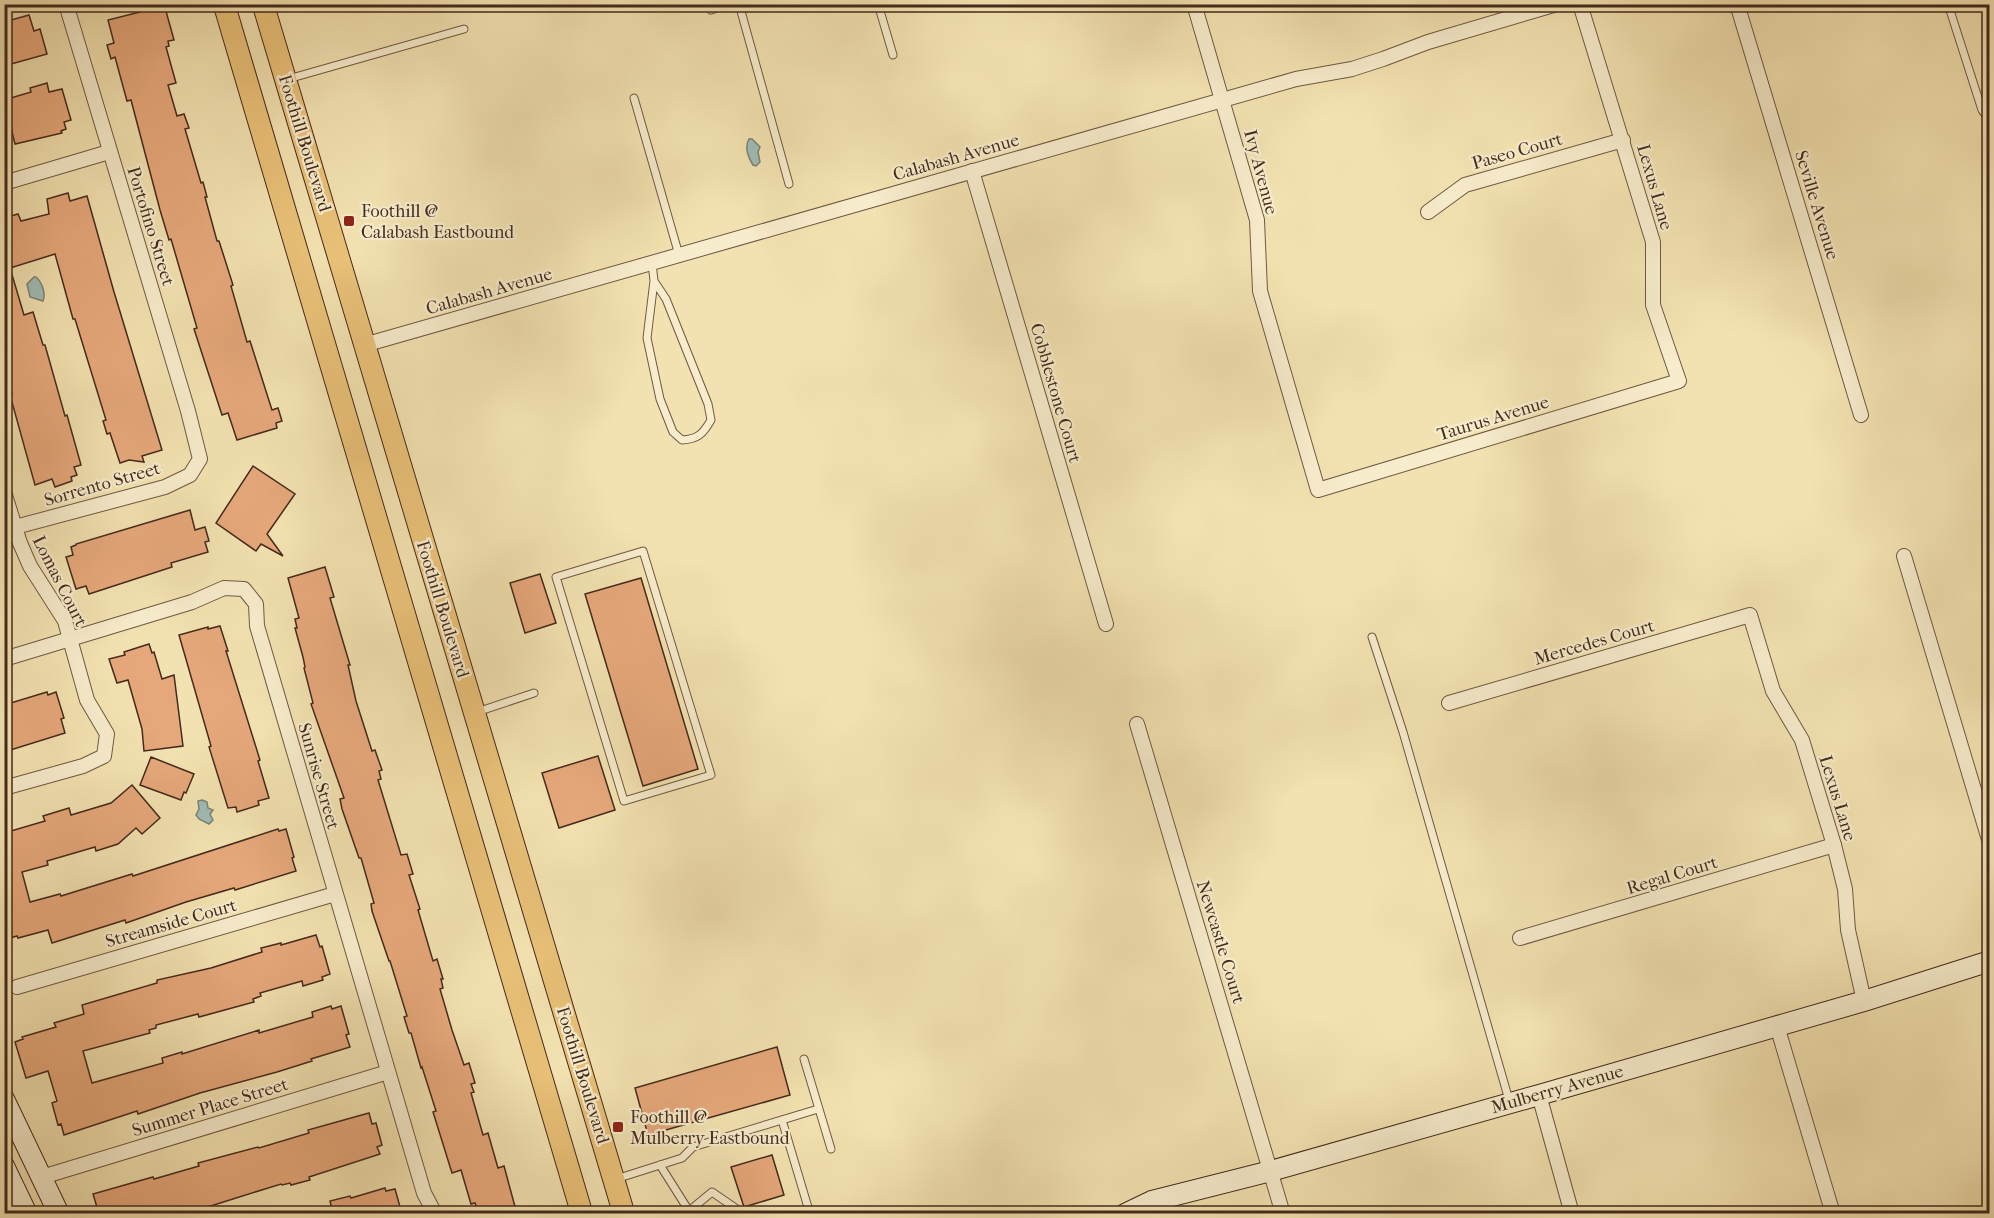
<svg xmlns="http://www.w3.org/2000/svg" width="1994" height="1218" viewBox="0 0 1994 1218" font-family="'IM FELL French Canon',serif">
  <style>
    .water { fill: #a0bcb6; stroke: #7b8279; stroke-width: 1.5 }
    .building { fill: #e6a87b; stroke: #442a1d; stroke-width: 1.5 }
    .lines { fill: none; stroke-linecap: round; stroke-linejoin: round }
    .lane-casing { stroke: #705842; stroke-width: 9 }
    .street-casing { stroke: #705842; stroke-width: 16 }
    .secondary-casing { stroke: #442a1d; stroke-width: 22 }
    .primary-casing { stroke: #442a1d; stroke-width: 23 }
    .lane { stroke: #f7eccc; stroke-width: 7 }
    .street { stroke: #f7eccc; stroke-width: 14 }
    .secondary { stroke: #f7eccc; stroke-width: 20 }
    .primary { stroke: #eac178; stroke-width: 21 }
    .poi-dot { fill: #8f2418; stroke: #f7eccc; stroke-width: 2 }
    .labels { text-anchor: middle; stroke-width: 4.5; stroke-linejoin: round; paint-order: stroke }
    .street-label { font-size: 18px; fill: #442a1d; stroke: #f7eccc }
    .poi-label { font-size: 18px; fill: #442a1d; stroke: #f7eccc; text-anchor: start }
  </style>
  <rect width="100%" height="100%" fill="#f3e2b1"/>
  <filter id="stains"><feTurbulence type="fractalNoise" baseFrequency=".00333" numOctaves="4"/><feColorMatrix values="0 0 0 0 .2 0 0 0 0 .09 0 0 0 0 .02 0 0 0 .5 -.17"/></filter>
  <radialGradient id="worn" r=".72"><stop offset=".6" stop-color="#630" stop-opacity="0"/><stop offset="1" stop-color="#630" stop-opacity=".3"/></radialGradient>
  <g class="water">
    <path d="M749,139H752L760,147L758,152L760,162L756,166L753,165C748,157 744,148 749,139Z"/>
    <path d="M34,277H36C42,282 46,294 43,301L30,297L27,284Z"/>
    <path d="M202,800L207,802L208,808L213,810L210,814L213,820L209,824L199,819L196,815L199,809L198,801Z"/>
  </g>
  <g class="building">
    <path d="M137,4H164L174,40L168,41L169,46L166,47L176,83L168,85L177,116L184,114L189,128L185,129L201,183L203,182L207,197H205L217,241H219L233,285L231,286L247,342L250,341L272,410L278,408L282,421L276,423L277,428L237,440L228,413L222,415L194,329L197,328L171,239L169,240L160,210L131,100L127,101L115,57L111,59L107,45L114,43L108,20L140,12Z"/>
    <path d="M29,15L34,31L40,29L47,54L4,66V22Z"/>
    <path d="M47,83L49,92L62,89L71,120L64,122L66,129L61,131L62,133L15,144L10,124L4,126V100L31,92L30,88Z"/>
    <path d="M68,193L70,201L87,196L114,292L162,450L142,456L144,462L129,460L120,463L110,433L107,434L103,421L106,420L75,319H73L55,254L10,268L24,315L33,312L43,345H45L65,416L67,415L81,465L74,467L77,475L71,477L72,481L55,487L52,479L35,485L10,395L12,394L4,370V218L18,214L21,221L49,214L47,199Z"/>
    <path d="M253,466L295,494L267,534L283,556L261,544L256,551L216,523Z"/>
    <path d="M190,510L195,530L205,527L209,541L205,542L208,552L171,563L172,567L89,594L86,586L76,589L66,557L73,555L71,547L76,545V544Z"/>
    <path d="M325,567L334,597L330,598L350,665H348L356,701L372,751L375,750L382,770L379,771L381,779L378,780L401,855L407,854L413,874L409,875L420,909L418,910L433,961L437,959L443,979H441L443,988L440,989L452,1030L464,1065L469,1063L475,1083L471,1084L474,1092L471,1093L483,1135L488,1133L498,1168L504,1166L517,1214H479L475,1203L471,1204L461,1170L452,1173L433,1112L436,1111L422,1067L421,1068L411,1033H409L404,1017L407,1016L390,961H389L372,911L371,904L374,903L361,858H359L342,809L340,799L344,798L311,704L313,703L304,668L305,667L303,657L295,628H297L295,619L299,618L288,578Z"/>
    <path d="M540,574L556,623L525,633L510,583Z"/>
    <path d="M641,578L698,769L643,786L585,594Z"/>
    <path d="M220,626L228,651H226L260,760L258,761L269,798L258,801L259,805L237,812L236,807L228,808L209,747L211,746L179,635L208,627V629Z"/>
    <path d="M149,644L152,653L154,652L162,679L174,675L183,746L144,751L142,729L128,680L117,683L109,659L125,655L124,652Z"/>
    <path d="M47,692L48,695L56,692L64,718L61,719L65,733L4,752V705Z"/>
    <path d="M598,756L615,810L559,828L542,773Z"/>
    <path d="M151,757L194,774L186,793L184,792L181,800L140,785Z"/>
    <path d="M132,785L160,818L142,834L136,828L118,844L96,851L95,847L47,861L48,865L22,872L30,902L60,894L61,896L132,874L133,876L278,829L279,831L286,829L294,857L292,858L296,871L235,890L234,888L186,902L126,923L125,920L52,943L48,930L18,938L17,936L10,938L4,920V833L45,821L43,816L69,808L71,815L111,803Z"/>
    <path d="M316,935L320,947L322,946L330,974L322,977L323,980L303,986L302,981L260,993L261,996L253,999L254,1002L199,1017L198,1014L156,1025V1028L149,1030L150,1033L83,1051L92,1083L163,1063L162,1058L182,1052V1054L259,1030V1033L313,1017L312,1012L331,1006L332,1009L341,1006L349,1034L346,1035L350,1047L311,1059L312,1061L277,1072L200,1093L138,1114L137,1111L64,1135L61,1124L58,1125L52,1103L57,1101L48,1071L26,1078L15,1042L23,1039L22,1037L56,1027L54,1023L84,1014L82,1005L157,983V980L211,968L262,952L261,948L281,943V945Z"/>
    <path d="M777,1047L790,1095L648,1135L635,1088Z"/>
    <path d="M369,1113L372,1124L376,1123L382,1145L377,1147L380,1154L309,1177L310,1180L291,1185L290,1183L282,1185L281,1184L236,1198L195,1211L196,1214H99L93,1194L153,1177L154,1179L199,1166L198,1163L258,1147L259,1148L309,1133L308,1130Z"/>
    <path d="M772,1155L784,1195L744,1207L731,1167Z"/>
    <path d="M385,1188L386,1191L395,1189L402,1214H333L330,1201L350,1196L351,1198Z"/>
  </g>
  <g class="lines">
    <g class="lane-casing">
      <g id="lane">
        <path d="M710,4L711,10L728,4"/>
        <path d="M739,4L789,184"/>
        <path d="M878,4L893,55"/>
        <path d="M1948,4L1982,110L1990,121"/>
        <path d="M288,79L464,29"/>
        <path d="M634,98L679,255"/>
        <path d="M652,263L654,281L647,338L660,399L673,432L682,440C698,439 703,434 711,420L708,404L666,299L654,281"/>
        <path d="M643,551L711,775L624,801L556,577Z"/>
        <path d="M1372,637L1403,732L1509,1100"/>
        <path d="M477,712L534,693"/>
        <path d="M804,1059L831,1149"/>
        <path d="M782,1120L810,1214"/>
        <path d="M660,1165L689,1211V1214"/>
        <path d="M616,1179L682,1158L693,1147L818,1109"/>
        <path d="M689,1211L712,1192L744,1214"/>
      </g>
    </g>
    <g class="street-casing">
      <g id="street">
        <path d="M1194,4L1257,220L1260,291L1318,490L1679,381L1653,305V242L1580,4"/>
        <path d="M1737,4L1861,415"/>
        <path d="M972,171L1106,624"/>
        <path d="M4,183L109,152"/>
        <path d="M1428,212L1465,185L1623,140"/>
        <path d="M364,345L1296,79L1352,69L1383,59L1428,42L1557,4"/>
        <path d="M4,492L20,543L30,566L65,621L87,700L107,734L104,756L83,766L4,788"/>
        <path d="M4,530L165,487L190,475L200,459L188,411L66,4"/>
        <path d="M1904,556L1990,843"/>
        <path d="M4,659L192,602L224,588L244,589L256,604L257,626L424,1193L435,1214"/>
        <path d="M1449,703L1750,615L1773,691L1802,740L1834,845L1845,889L1848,930L1864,1001"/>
        <path d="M1137,724L1283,1214"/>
        <path d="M1520,938L1834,845"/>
        <path d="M17,987L335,894"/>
        <path d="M1777,1026L1833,1214"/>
        <path d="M1539,1095L1572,1214"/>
        <path d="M42,1177L388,1072"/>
      </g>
    </g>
    <g class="secondary-casing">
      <g id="secondary">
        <path d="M4,1099L59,1214"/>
        <path d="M4,1166L27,1214"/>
        <path d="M1125,1214L1152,1201L1271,1171L1539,1095L1864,1001L1990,961"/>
      </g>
    </g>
    <g class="primary-casing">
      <g id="primary">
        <path d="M224,4L582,1214"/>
        <path d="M263,4L624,1214"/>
      </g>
    </g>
    <use href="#lane" class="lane"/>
    <use href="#street" class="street"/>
    <use href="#secondary" class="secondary"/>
    <use href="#primary" class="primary"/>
  </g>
  <g class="poi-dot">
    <rect x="343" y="215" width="12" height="12" rx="3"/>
    <rect x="612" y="1121" width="12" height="12" rx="3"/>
  </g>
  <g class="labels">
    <g class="street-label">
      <text transform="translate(305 143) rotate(73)" y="6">Foothill Boulevard</text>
      <text transform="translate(1517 151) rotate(-16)" y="6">Paseo Court</text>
      <text transform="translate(956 157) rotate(-16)" y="6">Calabash Avenue</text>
      <text transform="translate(1261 172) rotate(75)" y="6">Ivy Avenue</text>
      <text transform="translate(1655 187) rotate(74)" y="6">Lexus Lane</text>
      <text transform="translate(1817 205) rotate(73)" y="6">Seville Avenue</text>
      <text transform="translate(151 226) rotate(73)" y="6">Portofino Street</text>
      <text transform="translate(489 291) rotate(-16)" y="6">Calabash Avenue</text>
      <text transform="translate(1056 393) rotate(74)" y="6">Cobblestone Court</text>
      <text transform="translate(1493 418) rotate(-17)" y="6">Taurus Avenue</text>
      <text transform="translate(102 484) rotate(-16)" y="6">Sorrento Street</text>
      <text transform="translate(60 581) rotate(63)" y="6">Lomas Court</text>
      <text transform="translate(443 609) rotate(73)" y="6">Foothill Boulevard</text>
      <text transform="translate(1594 642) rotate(-16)" y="6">Mercedes Court</text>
      <text transform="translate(319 776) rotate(74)" y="6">Sunrise Street</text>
      <text transform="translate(1838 798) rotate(73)" y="6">Lexus Lane</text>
      <text transform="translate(1672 875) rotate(-17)" y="6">Regal Court</text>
      <text transform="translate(171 923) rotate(-16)" y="6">Streamside Court</text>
      <text transform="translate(1221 942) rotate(73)" y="6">Newcastle Court</text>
      <text transform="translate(583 1075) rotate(73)" y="6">Foothill Boulevard</text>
      <text transform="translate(1557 1089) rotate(-16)" y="6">Mulberry Avenue</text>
      <text transform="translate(210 1107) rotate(-17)" y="6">Summer Place Street</text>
    </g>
    <g class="poi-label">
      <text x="361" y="217">Foothill @<tspan x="361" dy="21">Calabash Eastbound</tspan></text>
      <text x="630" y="1123">Foothill @<tspan x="630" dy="21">Mulberry Eastbound</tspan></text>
    </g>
  </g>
  <rect width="1994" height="1218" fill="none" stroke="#f3e2b1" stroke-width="24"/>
  <rect x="6" y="6" width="1982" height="1206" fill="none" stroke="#442a1d" stroke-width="3"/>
  <rect x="12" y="12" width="1970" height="1194" fill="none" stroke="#442a1d" stroke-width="1.5"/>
  <rect width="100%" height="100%" filter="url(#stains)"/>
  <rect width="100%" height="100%" fill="url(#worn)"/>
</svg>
